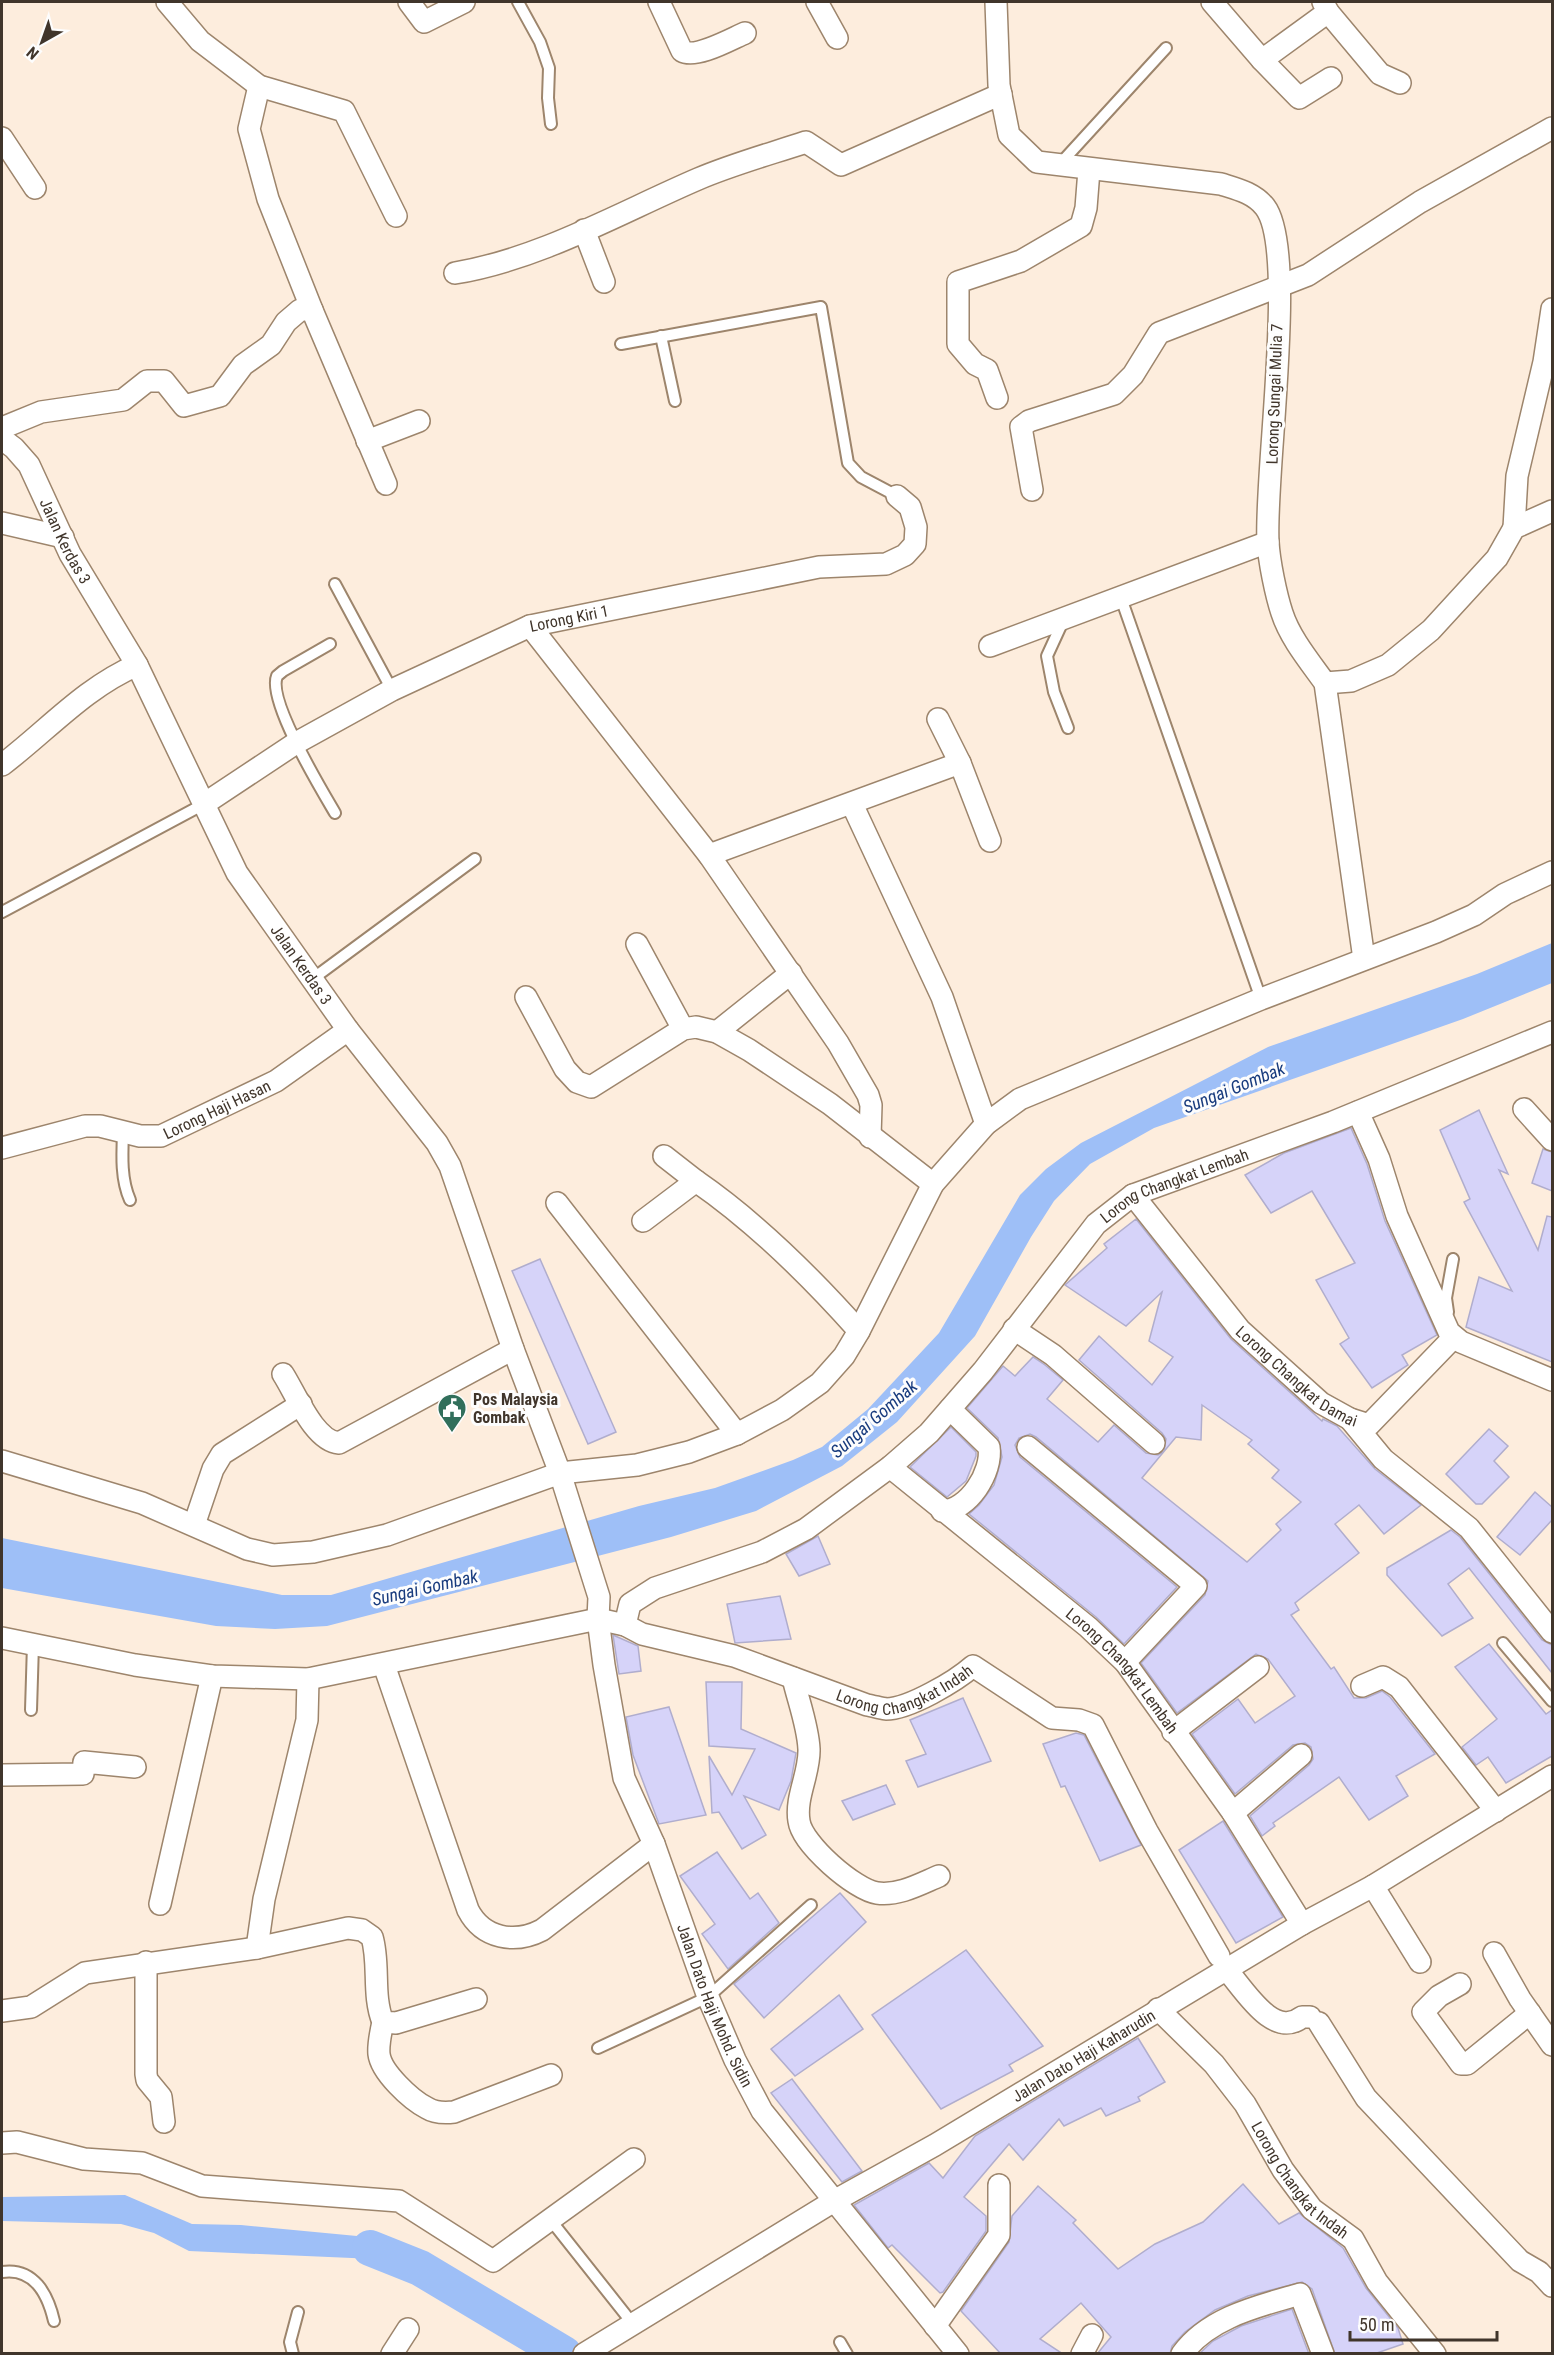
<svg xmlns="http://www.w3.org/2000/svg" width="1554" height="2355" viewBox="0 0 1554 2355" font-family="'Roboto Condensed',sans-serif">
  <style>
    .water { fill: #9ebff7 }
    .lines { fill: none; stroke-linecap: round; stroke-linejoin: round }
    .river { stroke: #9ebff7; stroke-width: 36 }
    .building { fill: #d6d3f9; stroke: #b0adcd; stroke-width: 1.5; fill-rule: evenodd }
    .lane-casing { stroke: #9d856c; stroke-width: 14 }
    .street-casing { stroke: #9d856c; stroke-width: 24 }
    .lane { stroke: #fff; stroke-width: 10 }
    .street { stroke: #fff; stroke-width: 21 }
    .labels { text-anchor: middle; stroke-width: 6; stroke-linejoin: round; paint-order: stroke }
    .street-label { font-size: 16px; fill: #40352b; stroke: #fdfdfd }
    .poi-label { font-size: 16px; font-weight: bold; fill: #40352b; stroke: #fdfdfd; text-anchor: start }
    .water-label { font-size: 18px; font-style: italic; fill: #193c7e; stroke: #fdfdfd }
  </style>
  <rect width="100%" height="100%" fill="#fdeddd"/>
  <g class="water">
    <path d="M1552,943V983L1463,1019L1154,1128L1090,1164L1054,1201L1031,1237L975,1336L897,1422L842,1466L756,1511L671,1537L327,1626L275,1629L216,1626L2,1588V1538L282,1595H331L639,1506L715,1488L793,1460L822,1447L868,1409L939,1333L1020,1195L1046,1169L1081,1143L1268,1047L1477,974Z"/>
    <path d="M125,2195L192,2224L241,2225L378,2238L404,2247L419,2257L413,2273L375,2259L189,2251L154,2233L121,2224L2,2221V2197Z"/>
  </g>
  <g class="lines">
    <path class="river" d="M370,2248L420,2268L564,2354"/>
  </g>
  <g class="building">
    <path d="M1479,1110L1508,1174L1499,1170L1538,1250L1547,1216L1552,1217V1362L1466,1327L1479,1277L1512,1291L1464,1202L1470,1199L1440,1130Z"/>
    <path d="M1351,1128L1367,1164L1385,1221L1437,1335L1402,1355L1408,1365L1372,1388L1340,1344L1349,1338L1316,1280L1355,1263L1312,1191L1271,1213L1245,1175L1284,1153Z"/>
    <path d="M1543,1149L1552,1152V1191L1532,1183Z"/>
    <path d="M1136,1219L1231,1339L1322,1421L1323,1419L1337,1426L1375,1469L1421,1505L1384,1534L1359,1505L1335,1524L1359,1553L1295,1603L1299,1610L1291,1615L1331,1669L1334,1667L1354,1698H1366L1382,1691L1390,1697L1435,1754L1396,1776L1408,1796L1369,1820L1339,1777L1273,1823L1275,1826L1262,1836L1250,1816L1309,1765L1313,1759L1311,1747L1305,1743L1293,1745L1235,1794L1192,1734L1238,1699L1255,1723L1295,1696L1268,1659L1256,1654L1177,1713L1141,1663L1205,1595L1208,1581L1036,1437L1030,1434L1019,1438L1015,1445L1020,1457L1177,1587L1124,1644L1096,1617L969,1514L979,1505L994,1485L1002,1457L998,1438L967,1408L1003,1366L1015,1376L1033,1357L1045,1365L1063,1380L1047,1399L1098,1442L1114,1425L1146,1453L1158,1455L1164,1451L1166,1439L1162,1433L1079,1360L1099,1336L1152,1385L1173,1357L1149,1341L1162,1292L1126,1326L1065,1285L1107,1248L1104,1244ZM1202,1405L1252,1440L1248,1444L1279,1470L1272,1478L1301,1502L1276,1524L1281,1530L1247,1562L1142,1478L1176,1437L1201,1440Z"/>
    <path d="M540,1259L616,1432L588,1444L512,1271Z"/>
    <path d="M951,1427L976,1452V1456L966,1481L947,1497L910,1467Z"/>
    <path d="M1489,1429L1508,1446L1494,1461L1509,1477L1482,1504H1476L1446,1474Z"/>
    <path d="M1535,1492L1552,1507V1520L1520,1555L1497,1537Z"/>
    <path d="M1451,1530L1460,1537L1542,1640L1552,1645V1673L1469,1568L1448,1584L1473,1618L1442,1636L1387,1575V1568Z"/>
    <path d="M818,1536L830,1564L799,1576L786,1554Z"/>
    <path d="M780,1596L791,1639L735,1643L727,1604Z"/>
    <path d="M613,1635L638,1646L641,1671L619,1674Z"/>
    <path d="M1489,1644L1546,1714L1552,1710V1756L1506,1783L1488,1757L1476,1765L1462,1747L1497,1719L1455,1667Z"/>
    <path d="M706,1682H742L741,1729L796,1753L791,1781L779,1810L744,1796L766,1835L742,1849L719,1812L712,1813L709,1756L732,1795L755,1749L709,1746Z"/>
    <path d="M963,1698L991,1761L918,1787L906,1761L926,1754L910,1720Z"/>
    <path d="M669,1707L706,1815L659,1824L633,1755L626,1717Z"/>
    <path d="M1076,1733L1084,1735L1141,1845L1100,1861L1065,1786L1061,1787L1043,1744Z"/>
    <path d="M886,1785L895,1804L853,1820L842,1801Z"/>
    <path d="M1223,1821L1283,1917L1236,1943L1179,1850Z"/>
    <path d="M717,1852L750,1899L758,1893L779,1923L728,1969L702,1934L715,1924L680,1876Z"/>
    <path d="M840,1893L866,1922L764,2018L734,1984Z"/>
    <path d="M966,1950L1043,2046L1009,2065L1013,2071L941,2109L872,2015Z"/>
    <path d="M839,1995L863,2029L795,2076L771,2049Z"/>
    <path d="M1138,2038L1165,2082L1138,2097L1140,2101L1106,2116L1101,2108L1064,2126L1059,2119L1023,2160L1009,2144L964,2197L986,2216V2231L943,2292L940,2293L892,2245L888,2248L854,2205L929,2163L943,2178L975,2136Z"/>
    <path d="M792,2079L862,2171L842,2182L771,2093Z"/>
    <path d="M1243,2184L1279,2224L1299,2213L1343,2248L1366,2288L1398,2328L1403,2344L1374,2354H1335L1312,2289L1302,2282L1248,2296L1215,2310L1185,2332L1172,2346L1170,2354H1097L1111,2337L1081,2303L1040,2339L1063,2354H1001L961,2311L1009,2242L1012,2216L1038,2186L1076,2220L1073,2223L1118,2269L1155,2244L1203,2222Z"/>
    <path d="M1292,2309L1309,2354H1199L1213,2341L1241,2326Z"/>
  </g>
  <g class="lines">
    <g class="lane-casing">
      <g id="lane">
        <path d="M518,2L540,42L549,68L548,98L551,124"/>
        <path d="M1059,165L1166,48"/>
        <path d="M661,336L675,401"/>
        <path d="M621,344L821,307L848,463L861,477L897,496"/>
        <path d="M335,584L392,690"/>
        <path d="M1121,598L1261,999"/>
        <path d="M1064,619L1047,656L1054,692L1068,728"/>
        <path d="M330,644L283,671L277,676C267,700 321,789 335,813"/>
        <path d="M2,912L204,804"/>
        <path d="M311,980L475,859"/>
        <path d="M123,1134C122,1156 121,1180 130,1200"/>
        <path d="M1448,1312L1446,1298L1453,1259"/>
        <path d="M1503,1643L1552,1701"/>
        <path d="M31,1710L33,1644"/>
        <path d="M598,2048L708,1997L811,1905"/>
        <path d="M549,2218L633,2324"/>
        <path d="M2,2272C34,2267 48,2295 54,2321"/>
        <path d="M840,2342L847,2354"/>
        <path d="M293,2354L290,2342L298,2312"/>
      </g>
    </g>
    <g class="street-casing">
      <g id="street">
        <path d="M167,2L200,41L259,86L344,111L396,216"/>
        <path d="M409,2L424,22L464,2"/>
        <path d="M659,2L682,51C696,59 731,39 745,33"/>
        <path d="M817,2L837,38"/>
        <path d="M996,2L999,85L1009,135L1037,162L1221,184C1237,189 1254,193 1265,207C1298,250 1264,476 1268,542C1269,561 1276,595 1282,613C1290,638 1310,662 1325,683L1364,959"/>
        <path d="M1212,2L1262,60L1328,12L1323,2"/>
        <path d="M1328,12L1380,74L1400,83"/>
        <path d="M1262,60L1299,98L1331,78"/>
        <path d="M259,86L249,129L268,199L312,310"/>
        <path d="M2,138L35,188"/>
        <path d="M584,230L604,282"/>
        <path d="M455,273C540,259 619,213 698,179C733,164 770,154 806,142L841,165L1001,94"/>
        <path d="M997,398L987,370L975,364L958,344V282L1021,261L1081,226L1086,208L1089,170"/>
        <path d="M2,428L41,412L123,400L147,381H164L184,406L220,396L243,365L271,345L286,322L300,310H312L386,484"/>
        <path id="s1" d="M2,439L14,448L29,465L70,554L137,665L237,873L348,1030L437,1143L450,1166L513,1349L560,1473L599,1597L598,1619L604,1665L624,1778L654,1844L708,1997L735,2060L762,2111L958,2354"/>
        <path d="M367,441L419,421"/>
        <path d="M1032,490L1021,427L1029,421L1114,394L1133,375L1159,333L1308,275L1420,202L1552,128"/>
        <path d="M2,523L63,537"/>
        <path d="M1514,528L1517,476L1544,362L1552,309"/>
        <path d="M530,626L709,855L838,1043L868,1095L871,1105L870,1137"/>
        <path d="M990,646L1268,542"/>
        <path d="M1325,683L1351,681L1388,665L1431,630L1497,558L1514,528L1552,511"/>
        <path d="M938,719L960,763L990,841"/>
        <path d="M2,765C47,731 84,688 137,665"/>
        <path id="s2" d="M204,804L296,743L392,690L530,626L819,567L886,564L905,555L915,544L916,527L910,507L897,496"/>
        <path d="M852,804L942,997L986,1124"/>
        <path d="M709,855L960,763"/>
        <path d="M637,944L683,1029"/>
        <path d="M526,997L565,1069L577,1082L591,1087L683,1029L696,1027L717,1032L749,1050L830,1104L933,1184"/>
        <path d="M717,1032L791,973"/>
        <path d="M1524,1109L1552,1140"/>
        <path d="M1358,1112L1379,1159L1397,1216L1449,1332L1461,1342L1552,1380"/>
        <path id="s3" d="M2,1148L85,1126H100L140,1136H161L276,1081L348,1030"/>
        <path d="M664,1156L696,1181"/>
        <path id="s4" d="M1133,1195L1240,1330L1321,1403L1350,1419L1369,1425L1453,1338"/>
        <path d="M557,1203L737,1434"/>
        <path d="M643,1221L696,1181C757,1223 810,1276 859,1331"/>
        <path d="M1014,1329L1053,1355L1154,1443"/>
        <path d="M283,1374C296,1394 314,1441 339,1443L513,1349"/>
        <path d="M1350,1419L1383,1459L1469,1528L1552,1632"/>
        <path d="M1028,1447L1196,1586L1125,1662"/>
        <path d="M2,1461L142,1503L247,1549L273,1555L313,1552L387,1535L560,1473L637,1465L689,1452L737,1434L782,1410L820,1383L844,1356L859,1331L933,1184L986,1124L1020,1099L1261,999L1436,932L1474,915L1505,894L1552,872"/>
        <path id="s5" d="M890,1467L1088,1627L1125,1662L1233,1813L1302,1924"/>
        <path d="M942,1511C968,1511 993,1472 989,1447L950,1409"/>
        <path d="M194,1525L213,1469L222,1454L301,1404"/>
        <path id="s6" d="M625,1625L630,1604L655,1588L762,1552L806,1529L890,1467L929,1433L983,1371L1096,1224L1133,1195L1333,1122L1552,1032"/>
        <path id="s7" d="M2,1638L135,1665L212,1676L308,1679L598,1619L625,1625L642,1634L734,1656L867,1705C873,1706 880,1708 886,1709C909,1709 956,1681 973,1666L1052,1718L1079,1720L1093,1725L1147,1831L1219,1956"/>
        <path d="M384,1665L468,1910C483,1939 515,1944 542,1930L654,1844"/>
        <path d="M793,1678C798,1700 808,1726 809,1749C810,1773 795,1797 799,1821C802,1844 855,1890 877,1893C899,1896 920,1884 939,1876"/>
        <path d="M1362,1686L1383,1677L1399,1687L1496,1811"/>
        <path d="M1173,1732L1258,1667"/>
        <path d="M2,1775L83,1774L84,1762L135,1767"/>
        <path d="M1233,1813L1301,1755"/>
        <path d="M1373,1886L1420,1962"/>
        <path d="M160,1904L212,1676"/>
        <path d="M257,1948L264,1899L307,1720L308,1679"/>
        <path d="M1494,1953L1520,1999L1552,2045"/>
        <path d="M146,1962V2074L147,2080L161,2097L164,2122"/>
        <path d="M1226,1969C1244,1989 1273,2040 1302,2017H1310"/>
        <path d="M1460,1984L1439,1996L1423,2012L1461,2064H1467L1530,2013"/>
        <path id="s8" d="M1158,2009L1214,2064L1245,2104L1283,2170L1312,2209L1353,2239L1377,2282L1435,2354"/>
        <path d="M2,2011L31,2007L85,1973L257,1948L348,1928L362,1930L372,1937C380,1964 372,1995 383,2022L396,2023L476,1999"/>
        <path d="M383,2022C381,2031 378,2044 379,2054C381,2072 411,2100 427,2108C435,2113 445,2113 454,2112L551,2075"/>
        <path d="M1319,2023L1366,2098L1520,2261L1539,2272L1552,2286"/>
        <path d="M2,2143L17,2142L84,2159L142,2163L202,2186L399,2201L493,2261L634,2159"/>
        <path d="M935,2326L999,2235V2185"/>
        <path d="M392,2354L408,2329"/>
        <path id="s9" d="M584,2354L834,2201L935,2145L1302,1924L1373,1886L1552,1776"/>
        <path d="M1082,2354L1092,2335"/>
        <path d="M1182,2354C1209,2317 1259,2306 1300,2294L1323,2354"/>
      </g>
    </g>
    <use href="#lane" class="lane"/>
    <use href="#street" class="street"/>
  </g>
  <defs>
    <g id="civic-pin" transform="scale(1.5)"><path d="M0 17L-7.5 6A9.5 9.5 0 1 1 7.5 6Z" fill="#316f5b" stroke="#fdfdfd"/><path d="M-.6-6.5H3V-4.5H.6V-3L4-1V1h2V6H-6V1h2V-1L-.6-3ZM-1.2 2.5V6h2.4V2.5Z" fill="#fff"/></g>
  </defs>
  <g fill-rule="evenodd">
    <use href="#civic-pin" x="452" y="1408"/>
  </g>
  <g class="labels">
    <g class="street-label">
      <text transform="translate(1274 394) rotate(-88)" y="6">Lorong Sungai Mulia 7</text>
      <text dy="6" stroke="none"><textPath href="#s1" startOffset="122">Jalan Kerdas 3</textPath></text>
      <text dy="6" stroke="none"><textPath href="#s2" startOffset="412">Lorong Kiri 1</textPath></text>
      <text dy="6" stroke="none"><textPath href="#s1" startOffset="608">Jalan Kerdas 3</textPath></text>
      <text dy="6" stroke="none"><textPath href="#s3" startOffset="225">Lorong Haji Hasan</textPath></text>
      <text dy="6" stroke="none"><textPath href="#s6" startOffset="726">Lorong Changkat Lembah</textPath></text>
      <text dy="6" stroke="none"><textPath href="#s4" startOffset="246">Lorong Changkat Damai</textPath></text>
      <text dy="6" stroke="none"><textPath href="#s5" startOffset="310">Lorong Changkat Lembah</textPath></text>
      <text dy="6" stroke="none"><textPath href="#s7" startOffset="930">Lorong Changkat Indah</textPath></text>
      <text dy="6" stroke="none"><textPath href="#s1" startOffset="1743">Jalan Dato Haji Mohd. Sidin</textPath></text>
      <text dy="6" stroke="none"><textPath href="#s9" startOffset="582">Jalan Dato Haji Kaharudin</textPath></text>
      <text dy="6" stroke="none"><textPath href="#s8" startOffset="224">Lorong Changkat Indah</textPath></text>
    </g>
    <g class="poi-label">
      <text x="473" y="1405">Pos Malaysia<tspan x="473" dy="18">Gombak</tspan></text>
    </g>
    <g class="water-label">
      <text transform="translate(1234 1088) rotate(-22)" y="6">Sungai Gombak</text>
      <text transform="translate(874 1419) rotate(-41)" y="6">Sungai Gombak</text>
      <text transform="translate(425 1588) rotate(-13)" y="6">Sungai Gombak</text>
    </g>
  </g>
  <rect width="1554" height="2355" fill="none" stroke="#40352b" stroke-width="6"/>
  <g transform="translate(42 42) rotate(220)" stroke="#fdfdfd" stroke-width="4.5" paint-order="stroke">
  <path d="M0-4.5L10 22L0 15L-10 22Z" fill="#40352b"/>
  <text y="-9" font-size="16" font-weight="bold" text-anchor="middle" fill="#40352b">N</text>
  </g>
  <path d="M1350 2331v9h147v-9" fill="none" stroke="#40352b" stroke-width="3"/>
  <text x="1359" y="2331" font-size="18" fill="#40352b" stroke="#fdfdfd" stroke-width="4.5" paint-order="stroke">50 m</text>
</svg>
